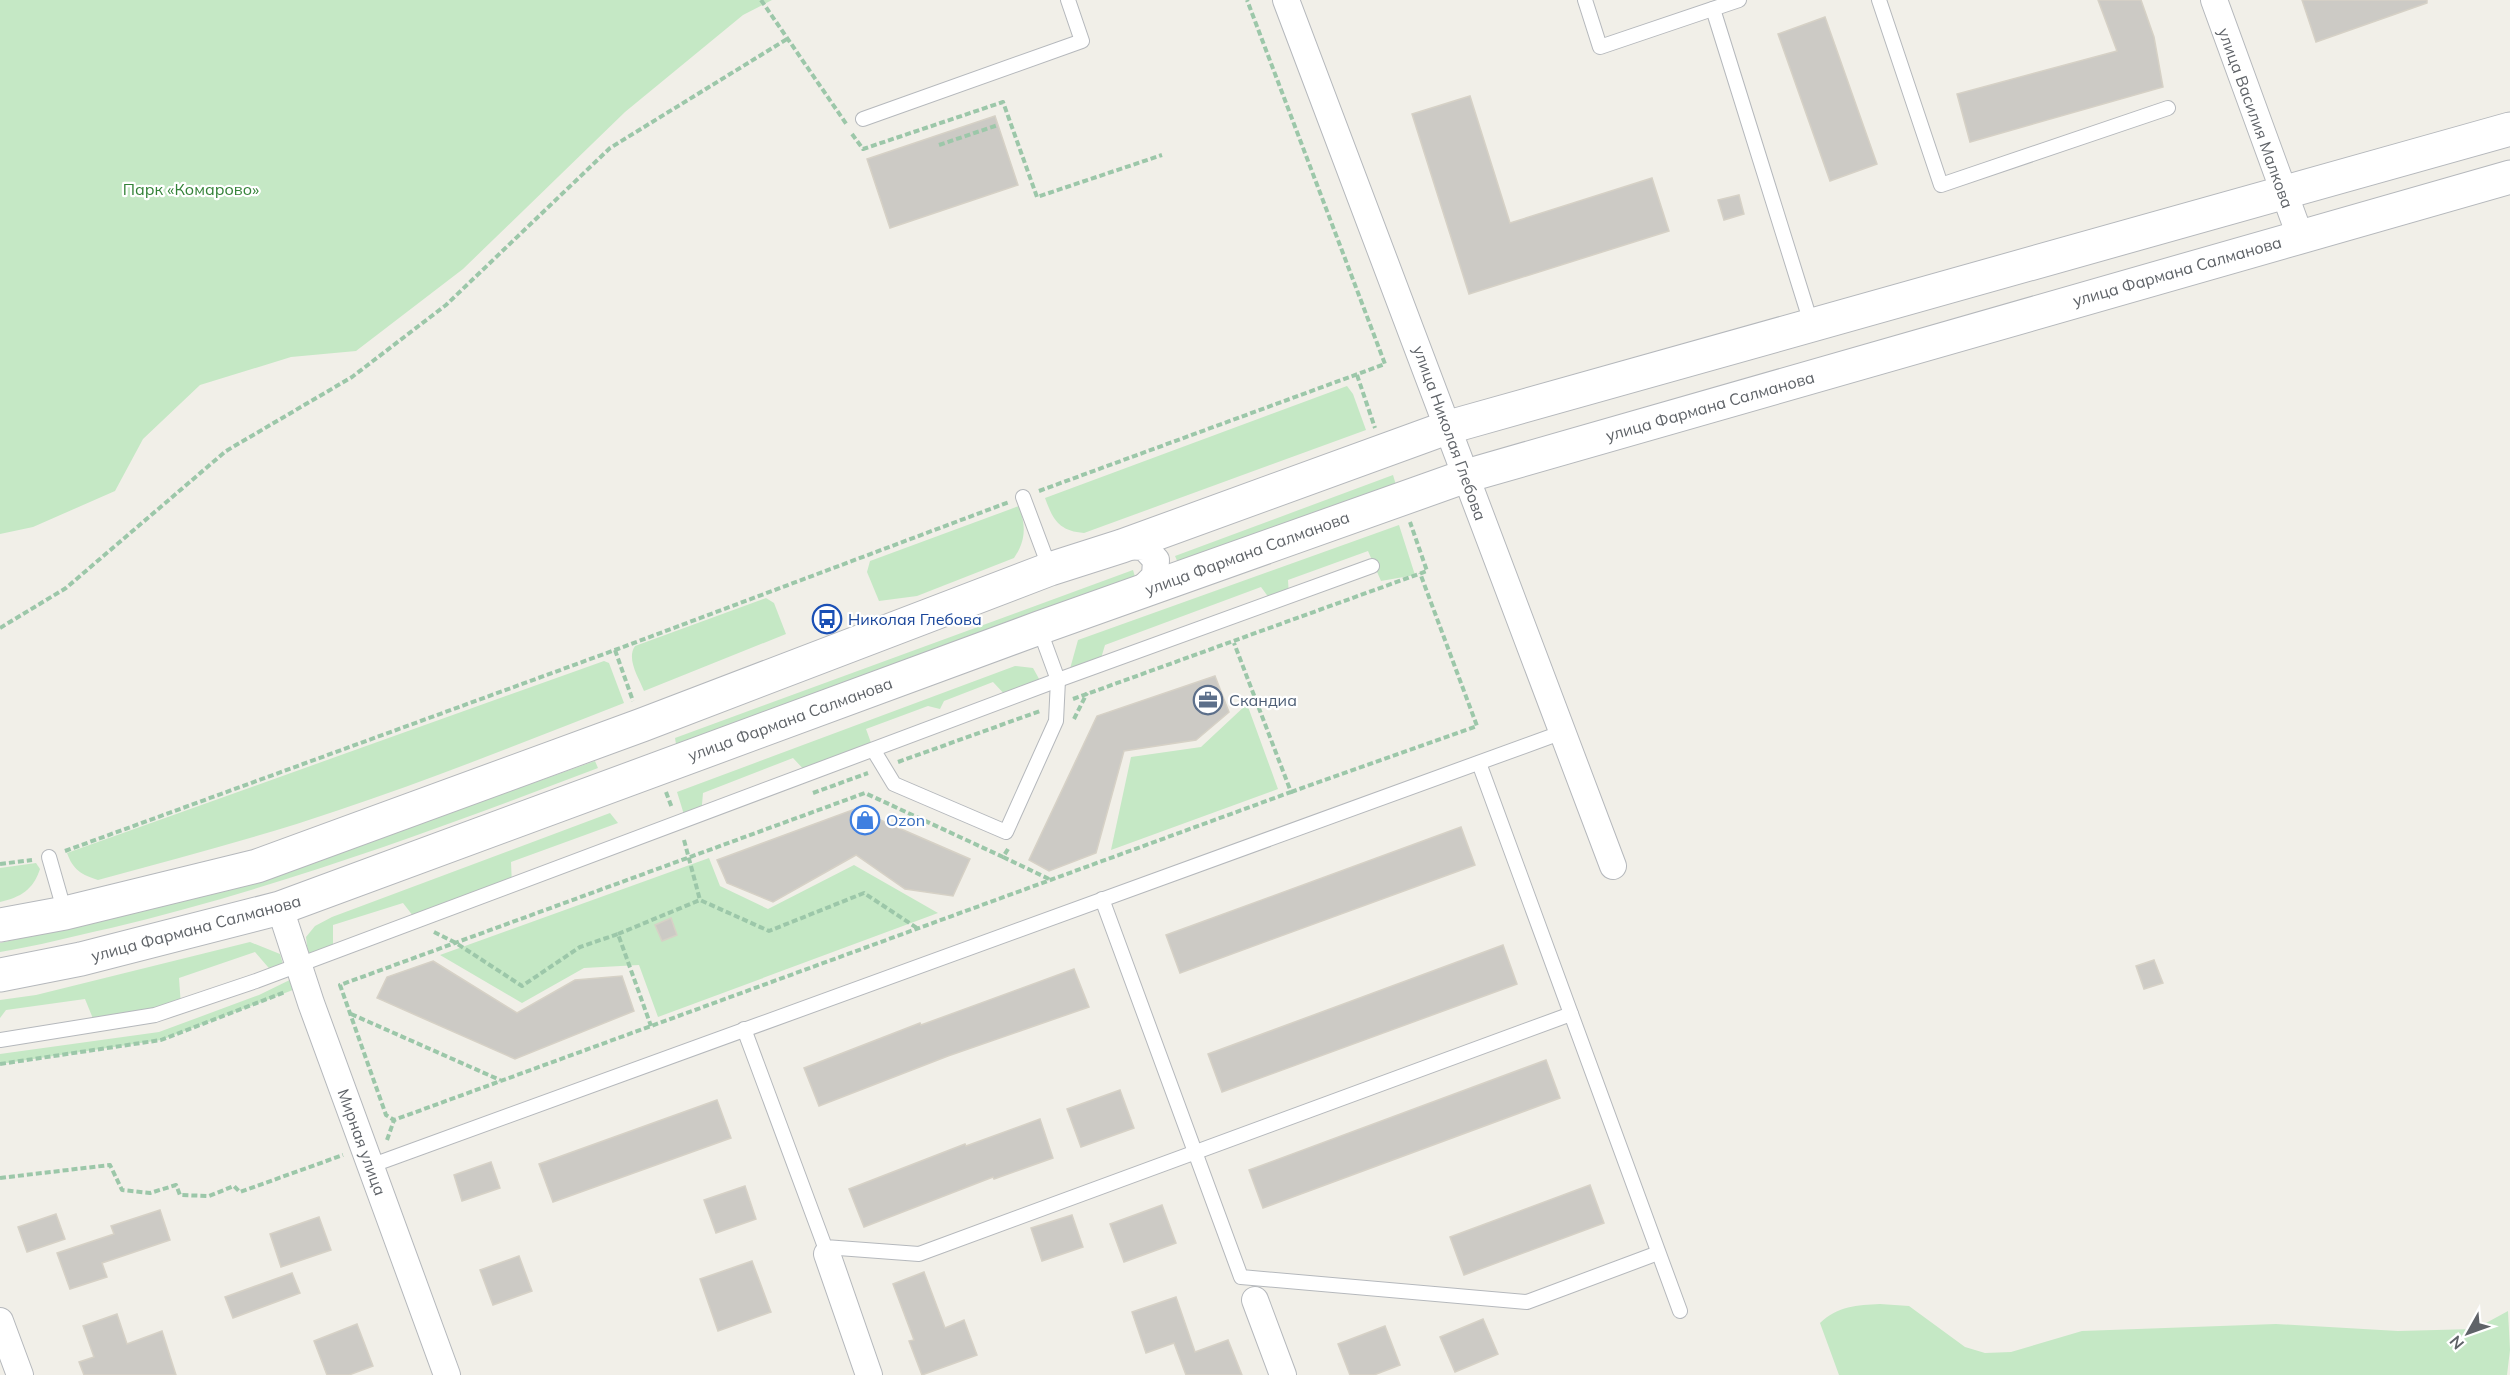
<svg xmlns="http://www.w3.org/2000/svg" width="2510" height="1375" viewBox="0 0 2510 1375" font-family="Mulish,sans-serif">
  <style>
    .green { fill: #c5e8c5 }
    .building { fill: #cccac5; stroke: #d6d1c6; stroke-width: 1.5 }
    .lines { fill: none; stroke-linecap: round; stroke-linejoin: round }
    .service-casing { stroke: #b5b8bc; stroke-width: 16 }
    .minor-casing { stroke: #b5b8bc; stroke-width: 28 }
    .tertiary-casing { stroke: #b5b8bc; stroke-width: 35 }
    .path { stroke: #9cc7a9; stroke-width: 4; stroke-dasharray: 6 3; stroke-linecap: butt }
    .service { stroke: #fff; stroke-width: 14 }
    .minor { stroke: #fff; stroke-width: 26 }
    .tertiary { stroke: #fff; stroke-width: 33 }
    .labels { text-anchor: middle; stroke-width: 4.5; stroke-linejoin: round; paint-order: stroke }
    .street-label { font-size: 16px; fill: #5f6368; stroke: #fff }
    .park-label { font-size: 16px; fill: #348238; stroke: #fff }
    .transit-label { font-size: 16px; fill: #164399; stroke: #fff; text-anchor: start }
    .service-label { font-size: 16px; fill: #4e5e75; stroke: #fff; text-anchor: start }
    .shop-label { font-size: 16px; fill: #366cbe; stroke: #fff; text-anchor: start }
  </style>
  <rect width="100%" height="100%" fill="#f1efe8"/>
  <g class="green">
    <path d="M0,0H772L743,15L625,112L463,269L356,351L291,357L200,385L143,439L115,491L33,527L0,534Z"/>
    <path d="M1347,386L1353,394L1366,430L1084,533C1059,531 1053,520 1045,498Z"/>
    <path d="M1393,475L1396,485L1178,563L1175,556Z"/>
    <path d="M1019,506C1026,526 1026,540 1014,558L917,596L879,601L867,572L870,561Z"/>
    <path d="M1399,525L1415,575L1381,581L1368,551L1288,580L1289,597L1272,602L1261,587L1105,645L1099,665L1068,676L1078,640Z"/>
    <path d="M1133,570L1136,580L677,750L675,738Z"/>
    <path d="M766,598L774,603L786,634L644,691C639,678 626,659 635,646Z"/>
    <path d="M604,661L609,663L624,703C529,740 435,778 339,810C260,837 179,858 98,880C82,875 73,870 67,853Z"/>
    <path d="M1015,666L1033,668L1043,686L1009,699L993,682L944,701L940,709L928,706L866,729L874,751L809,775L793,758L703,793L701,816L686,821L677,792Z"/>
    <path d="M1247,704L1278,789L1111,850L1131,757L1201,747Z"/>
    <path d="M595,761L598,768C438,829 278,888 111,928C74,936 37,946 0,952V943L158,907L274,875Z"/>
    <path d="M610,813L618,823L511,862L512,886L417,921L403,903L333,925V953L309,962L306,937L315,926L332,917Z"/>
    <path d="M709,858L720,886L768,909L854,865L938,913L658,1017L639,965L584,968L522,1003L440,955Z"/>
    <path d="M36,863L40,869C33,890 21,897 0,902V868Z"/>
    <path d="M250,942L280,954L285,971L274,974L255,952L179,978L181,1006L96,1026L85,999L6,1010L0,1018V1000L36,995Z"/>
    <path d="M302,974L306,985L161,1040L0,1064V1054L159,1032L259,995Z"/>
    <path d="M1880,1304L1909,1306L1965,1347L1985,1353L2011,1352L2082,1331L2276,1324L2398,1331L2475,1329L2508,1311L2510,1350L2507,1375H1839L1820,1323C1838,1306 1857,1305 1880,1304Z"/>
  </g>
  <g class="building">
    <path d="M2098,0H2141L2154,37L2163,87L1970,142L1957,94L2117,51Z"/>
    <path d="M2302,0H2427V3L2316,42Z"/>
    <path d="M1825,17L1877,164L1830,181L1778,34Z"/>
    <path d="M1470,96L1510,223L1652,178L1669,231L1469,294L1412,114Z"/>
    <path d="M995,116L1018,185L890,228L867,159Z"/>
    <path d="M1739,195L1744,214L1724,220L1718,200Z"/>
    <path d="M1215,676L1229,712L1196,740L1124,751L1096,853L1049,871L1029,860L1097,716Z"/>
    <path d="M855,809L970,859L953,896L905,889L856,855L773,902L727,883L717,860Z"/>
    <path d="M1461,827L1475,865L1180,973L1166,935Z"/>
    <path d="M671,918L677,935L662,941L655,925Z"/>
    <path d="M1503,945L1517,984L1222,1092L1208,1054Z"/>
    <path d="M2154,960L2163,983L2144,989L2136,966Z"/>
    <path d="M433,961L517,1013L575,980L622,976L634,1011L515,1059L377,998L387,977Z"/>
    <path d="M1074,969L1089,1007L948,1056L819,1106L804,1068L920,1023L921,1025Z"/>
    <path d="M1546,1060L1560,1098L1263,1208L1249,1170Z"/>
    <path d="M1120,1090L1134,1128L1081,1147L1067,1109Z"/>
    <path d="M717,1100L731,1138L553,1202L539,1164Z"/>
    <path d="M1040,1119L1053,1158L994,1179L993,1177L864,1227L849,1189L965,1144L966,1146Z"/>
    <path d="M491,1162L500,1188L462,1201L454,1175Z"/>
    <path d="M1590,1185L1604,1223L1464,1275L1450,1237Z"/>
    <path d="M745,1186L756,1219L716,1233L704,1200Z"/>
    <path d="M1162,1205L1176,1243L1124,1262L1110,1224Z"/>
    <path d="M160,1210L170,1240L102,1263L107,1277L70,1289L57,1253L114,1234L111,1226Z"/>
    <path d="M56,1214L65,1239L27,1252L18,1227Z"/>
    <path d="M1072,1215L1083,1247L1042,1261L1031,1228Z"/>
    <path d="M319,1217L331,1250L281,1267L270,1234Z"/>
    <path d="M519,1256L532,1291L493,1305L480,1270Z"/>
    <path d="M752,1261L771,1312L718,1331L700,1279Z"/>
    <path d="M924,1272L945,1328L964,1320L977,1355L922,1375L909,1341L914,1340L893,1284Z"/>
    <path d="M292,1273L300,1293L233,1318L225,1297Z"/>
    <path d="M1176,1297L1195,1352L1228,1340L1242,1375H1186L1174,1343L1146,1353L1132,1312Z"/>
    <path d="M117,1314L127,1344L162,1331L176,1375H84L79,1362L94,1357L83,1326Z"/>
    <path d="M1483,1319L1498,1354L1455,1372L1440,1337Z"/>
    <path d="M357,1324L373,1366L349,1375H327L314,1341Z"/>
    <path d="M1385,1326L1400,1365L1374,1375H1350L1338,1344Z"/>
  </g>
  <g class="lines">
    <g class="service-casing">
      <g id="service">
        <path d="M1585,0L1600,47L1739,0"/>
        <path d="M1879,0L1941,185L2168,108"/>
        <path d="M1713,9L1811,323"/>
        <path d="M863,119L1082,41L1068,0"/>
        <path d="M1023,497L1050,569"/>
        <path d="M874,751L894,784L1006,832L1056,721L1058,680L1039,628"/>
        <path d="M1479,763L1680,1311"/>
        <path d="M49,857L65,913"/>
        <path d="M1102,899L1241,1277L1527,1302L1658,1253"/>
        <path d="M744,1029L825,1247L919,1254L1571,1014"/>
        <path d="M0,1040L155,1015L256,981L1058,680L1372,566"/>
        <path d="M370,1166L1563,732"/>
      </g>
    </g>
    <g class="minor-casing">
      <g id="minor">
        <path d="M1286,0L1613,866"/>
        <path d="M2214,0L2300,236"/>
        <path d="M1122,546L1144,547L1156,560L1155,576L1139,592"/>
        <path d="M280,908L311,1003L447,1375"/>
        <path d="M827,1254L869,1375"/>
        <path d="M1255,1300L1283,1375"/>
        <path d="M0,1321L20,1375"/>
      </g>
    </g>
    <g class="tertiary-casing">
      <g id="tertiary">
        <path d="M0,925L65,913L257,866L642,725L1050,569L1122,546L1449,427L2510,129"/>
        <path d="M0,975L81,959L280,908L1039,628L1466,476L2510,177"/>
      </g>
    </g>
    <g class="path">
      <path d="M761,0L847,125"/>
      <path d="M852,134L863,149L1003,102L1037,197L1162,155"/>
      <path d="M939,145L998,125"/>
      <path d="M1357,375L1375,428"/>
      <path d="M1039,491L1385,364L1247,0"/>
      <path d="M0,628L66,588L226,451L352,377L446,305L610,148L787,39"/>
      <path d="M615,650L633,701"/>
      <path d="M1073,699L1427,571L1410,522"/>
      <path d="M1074,719L1087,693"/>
      <path d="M898,762L1040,711"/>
      <path d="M666,792L672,808"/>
      <path d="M1291,792L1477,726L1420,573"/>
      <path d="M813,793L868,773"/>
      <path d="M684,840L700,900"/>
      <path d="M1008,849L1003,857L865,793L340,985L386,1115L394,1120L1291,792L1234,643"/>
      <path d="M65,851L615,650L1009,502"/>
      <path d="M1003,857L1049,879"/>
      <path d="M0,864L32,860"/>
      <path d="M434,932L456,943L522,986L580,947L618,934L651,1026"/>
      <path d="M618,934L700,900L769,931L864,893L917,928"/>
      <path d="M351,1014L500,1080"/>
      <path d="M0,1064L161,1040L285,992"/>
      <path d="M387,1140L394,1120"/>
      <path d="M0,1178L110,1165L122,1190L150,1193L176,1185L180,1195L209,1196L234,1186L240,1192L343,1155"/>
    </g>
    <use href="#service" class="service"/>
    <use href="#minor" class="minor"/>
    <use href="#tertiary" class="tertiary"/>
  </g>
  <defs>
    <g id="bus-ring" transform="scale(1.5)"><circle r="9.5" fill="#fff" stroke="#1a4fb4" stroke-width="1.5"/><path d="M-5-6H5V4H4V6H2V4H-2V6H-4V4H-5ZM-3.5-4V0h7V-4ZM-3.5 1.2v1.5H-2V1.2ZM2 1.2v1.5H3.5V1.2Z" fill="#1a4fb4"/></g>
    <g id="office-ring" transform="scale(1.5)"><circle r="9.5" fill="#fff" stroke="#5c6f8a" stroke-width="1.5"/><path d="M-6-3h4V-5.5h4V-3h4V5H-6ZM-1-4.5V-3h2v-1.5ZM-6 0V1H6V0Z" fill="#5c6f8a"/></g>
    <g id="shop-ring" transform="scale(1.5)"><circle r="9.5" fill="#fff" stroke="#3f7fe0" stroke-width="1.5"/><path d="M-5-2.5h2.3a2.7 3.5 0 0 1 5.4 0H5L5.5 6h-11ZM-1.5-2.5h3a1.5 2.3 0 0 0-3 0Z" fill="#3f7fe0"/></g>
  </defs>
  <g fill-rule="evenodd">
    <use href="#bus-ring" x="827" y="619"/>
    <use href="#office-ring" x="1208" y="700"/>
    <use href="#shop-ring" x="865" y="820"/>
  </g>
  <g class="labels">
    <g class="street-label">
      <text transform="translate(2256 118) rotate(70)" y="6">улица Василия Малкова</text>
      <text transform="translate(2177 271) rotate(-16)" y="6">улица Фармана Салманова</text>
      <text transform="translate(1710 406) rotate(-16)" y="6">улица Фармана Салманова</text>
      <text transform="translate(1450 433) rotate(70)" y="6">улица Николая Глебова</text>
      <text transform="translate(1247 553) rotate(-20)" y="6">улица Фармана Салманова</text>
      <text transform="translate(790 719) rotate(-20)" y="6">улица Фармана Салманова</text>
      <text transform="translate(196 928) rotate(-15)" y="6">улица Фармана Салманова</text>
      <text transform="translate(362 1142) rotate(70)" y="6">Мирная улица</text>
    </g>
    <g class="park-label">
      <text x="191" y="195">Парк «Комарово»</text>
    </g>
    <g class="transit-label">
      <text x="848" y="625">Николая Глебова</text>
    </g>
    <g class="service-label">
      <text x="1229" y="706">Скандиа</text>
    </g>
    <g class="shop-label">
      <text x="886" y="826">Ozon</text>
    </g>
  </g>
  <g transform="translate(2468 1333) rotate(230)" stroke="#ffffff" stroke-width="4.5" paint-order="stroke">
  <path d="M0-4.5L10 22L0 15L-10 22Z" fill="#5f6368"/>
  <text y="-9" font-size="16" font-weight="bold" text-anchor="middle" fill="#5f6368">N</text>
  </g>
</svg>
